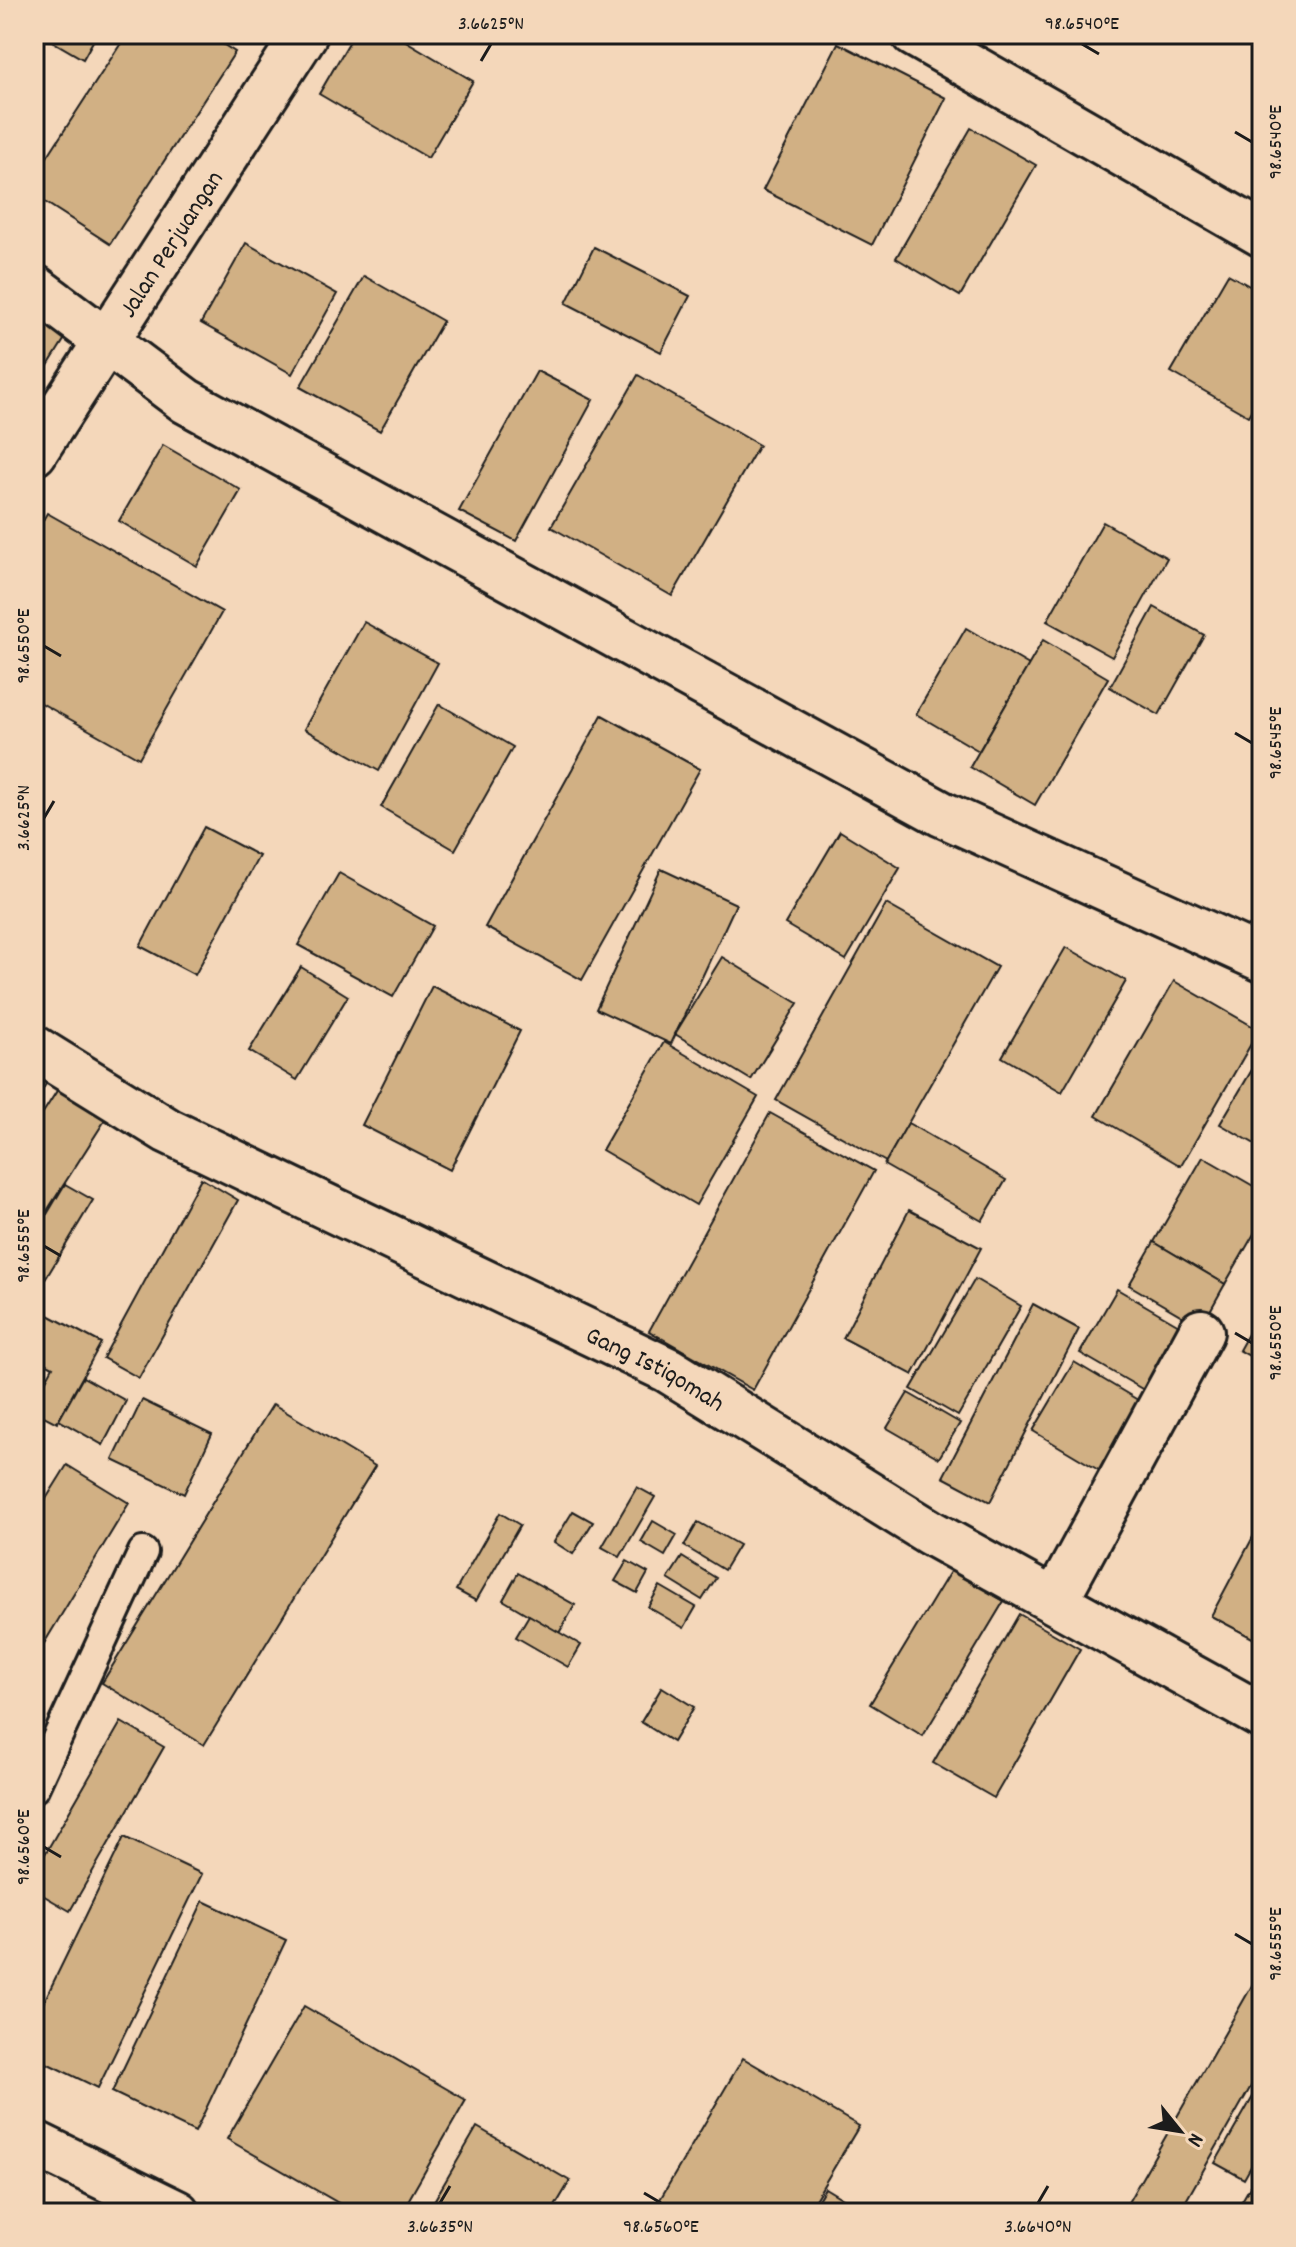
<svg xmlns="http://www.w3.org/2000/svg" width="1296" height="2247" viewBox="0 0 1296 2247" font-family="Dekko,sans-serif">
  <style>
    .building { fill: #d1b084; stroke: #1c1c1c; stroke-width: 2 }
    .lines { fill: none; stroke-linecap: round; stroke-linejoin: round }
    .lane-casing { stroke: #1c1c1c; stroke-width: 34 }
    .street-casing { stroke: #1c1c1c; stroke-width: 50 }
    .primary-casing { stroke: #1c1c1c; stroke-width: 50 }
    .lane { stroke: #f4d7ba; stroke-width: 28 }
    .street { stroke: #f4d7ba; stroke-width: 44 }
    .primary { stroke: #f4d7ba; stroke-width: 44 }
    .ticks { fill: none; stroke: #1c1c1c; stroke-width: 3 }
    .labels { text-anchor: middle; stroke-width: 7; stroke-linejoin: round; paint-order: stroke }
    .street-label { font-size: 26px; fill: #1c1c1c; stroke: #f4d7ba }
    .neatline { fill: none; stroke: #1c1c1c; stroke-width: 3 }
    .ticks-label { font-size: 20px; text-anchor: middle; fill: #1c1c1c }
  </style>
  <rect width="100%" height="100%" fill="#f4d7ba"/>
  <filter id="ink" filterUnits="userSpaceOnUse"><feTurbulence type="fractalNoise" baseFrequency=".0125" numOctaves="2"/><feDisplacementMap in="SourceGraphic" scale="16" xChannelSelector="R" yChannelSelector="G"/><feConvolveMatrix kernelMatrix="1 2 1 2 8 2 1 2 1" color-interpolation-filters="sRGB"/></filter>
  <g filter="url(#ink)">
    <g class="building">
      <path d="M40,34H97L83,59Z"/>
      <path d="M127,34H207L235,52L110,244L34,195V177Z"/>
      <path d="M354,34H394L473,81L428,158L319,94Z"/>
      <path d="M1023,34H1052L1046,46Z"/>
      <path d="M838,43L946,98L872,245L763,190Z"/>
      <path d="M971,128L1036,165L960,296L896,258Z"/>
      <path d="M246,243L337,294L292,374L201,323Z"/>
      <path d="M594,247L690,296L661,352L566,303Z"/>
      <path d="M1228,274L1262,293V392L1248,416L1171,372Z"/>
      <path d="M364,276L443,321L380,431L300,387Z"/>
      <path d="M34,311L69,332L34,388Z"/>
      <path d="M537,371L593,400L516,541L459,511Z"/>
      <path d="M638,375L759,445L672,596L551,527Z"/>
      <path d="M163,445L241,490L197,566L119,521Z"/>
      <path d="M47,513L222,612L139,758L34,699V536Z"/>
      <path d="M1103,522L1167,558L1112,657L1047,621Z"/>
      <path d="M1154,607L1204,635L1159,715L1110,687Z"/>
      <path d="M364,622L438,663L379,771L304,729Z"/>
      <path d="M966,628L1029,665L979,751L916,714Z"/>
      <path d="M1043,640L1108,678L1035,805L970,767Z"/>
      <path d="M439,704L513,747L455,850L381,807Z"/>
      <path d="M602,715L700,769L582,980L485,927Z"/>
      <path d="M204,827L259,856L195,975L140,946Z"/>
      <path d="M840,831L900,868L846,960L785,924Z"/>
      <path d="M661,869L736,904L671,1044L596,1009Z"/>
      <path d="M339,873L433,926L393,997L298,945Z"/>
      <path d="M886,904L997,967L886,1162L776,1100Z"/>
      <path d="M1066,947L1126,981L1062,1092L1002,1057Z"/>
      <path d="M722,957L798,1003L751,1080L675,1034Z"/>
      <path d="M301,967L348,996L297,1080L249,1051Z"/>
      <path d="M1174,981L1259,1030L1181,1166L1096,1116Z"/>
      <path d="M432,986L520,1031L450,1170L362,1125Z"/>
      <path d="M664,1042L758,1097L696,1205L602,1150Z"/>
      <path d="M1262,1053V1148L1220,1124Z"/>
      <path d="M34,1075L47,1082L34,1105Z"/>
      <path d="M60,1086L107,1117L34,1231V1127Z"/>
      <path d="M770,1113L874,1171L753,1390L649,1331Z"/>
      <path d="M908,1123L1006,1180L982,1221L884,1165Z"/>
      <path d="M1203,1157L1262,1191V1220L1225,1284L1154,1242Z"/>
      <path d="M201,1178L238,1200L139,1378L103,1358Z"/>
      <path d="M65,1184L93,1200L34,1298V1236Z"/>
      <path d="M909,1210L981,1248L913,1375L843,1338Z"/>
      <path d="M1154,1242L1225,1284L1201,1327L1129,1285Z"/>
      <path d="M975,1279L1021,1306L958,1416L911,1389Z"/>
      <path d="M1117,1289L1186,1329L1149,1393L1080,1353Z"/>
      <path d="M1033,1304L1079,1329L990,1502L943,1477Z"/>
      <path d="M1262,1309V1363L1239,1350Z"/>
      <path d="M41,1311L101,1343L57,1423L34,1411V1402L53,1367L34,1357V1323Z"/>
      <path d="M1074,1362L1153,1409L1112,1478L1033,1431Z"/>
      <path d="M34,1366L48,1375L34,1396Z"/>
      <path d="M83,1377L126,1401L103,1445L59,1420Z"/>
      <path d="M908,1393L960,1423L939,1458L887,1428Z"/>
      <path d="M142,1400L212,1434L184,1494L113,1460Z"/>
      <path d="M273,1404L375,1466L204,1745L102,1683Z"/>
      <path d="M67,1465L129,1503L34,1660V1518Z"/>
      <path d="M637,1487L655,1497L620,1557L602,1547Z"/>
      <path d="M573,1511L593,1522L573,1554L554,1542Z"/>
      <path d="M500,1513L520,1525L476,1601L456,1590Z"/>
      <path d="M653,1521L677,1535L665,1556L641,1542Z"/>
      <path d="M698,1522L739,1545L724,1570L684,1546Z"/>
      <path d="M1261,1522H1262V1643L1211,1616Z"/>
      <path d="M682,1557L716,1578L702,1600L668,1579Z"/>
      <path d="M627,1561L648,1573L637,1593L615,1581Z"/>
      <path d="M951,1570L1004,1601L923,1736L870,1704Z"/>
      <path d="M518,1573L575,1605L559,1633L503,1600Z"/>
      <path d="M660,1586L696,1607L684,1628L648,1607Z"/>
      <path d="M1019,1614L1080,1649L994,1798L933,1763Z"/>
      <path d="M529,1615L581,1645L568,1667L516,1637Z"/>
      <path d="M662,1687L694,1707L673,1742L641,1722Z"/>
      <path d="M121,1722L164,1747L70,1911L34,1890V1873Z"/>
      <path d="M124,1837L202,1874L98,2088L34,2057V2022Z"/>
      <path d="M203,1901L286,1940L195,2132L112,2092Z"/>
      <path d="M1262,1968V2067L1179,2213H1122Z"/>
      <path d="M304,2006L466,2100L401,2213H356L227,2139Z"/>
      <path d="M743,2058L859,2126L807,2213H652Z"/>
      <path d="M1262,2081V2147L1244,2179L1215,2163Z"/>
      <path d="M477,2127L570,2181L551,2213H427Z"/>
      <path d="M1262,2166V2213H1235Z"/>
      <path d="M825,2188L866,2213H810Z"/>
    </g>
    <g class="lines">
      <g class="lane-casing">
        <path id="lane" d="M34,1788L143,1552"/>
      </g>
      <g class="street-casing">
        <g id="street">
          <path d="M914,34L1262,234"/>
          <path d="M34,287L186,401L942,814L1262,959"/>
          <path id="s1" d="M34,453L305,34"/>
          <path id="s2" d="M34,1048L168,1131L668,1370L931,1533L1262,1716"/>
          <path d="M1055,1601L1201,1332"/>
        </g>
      </g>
      <g class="primary-casing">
        <path id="primary" d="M34,2143L177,2213"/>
      </g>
      <use href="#lane" class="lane"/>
      <use href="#street" class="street"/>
      <use href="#primary" class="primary"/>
    </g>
  </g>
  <path class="ticks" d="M1082,44L1099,54M481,61L491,44M1235,132L1252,142M44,646L61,656M1235,733L1252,743M44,818L54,801M44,1246L61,1256M1235,1333L1252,1343M44,1847L61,1857M1235,1934L1252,1944M644,2193L661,2203M440,2203L450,2186M1038,2203L1048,2186"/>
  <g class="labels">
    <g class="street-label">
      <text dy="9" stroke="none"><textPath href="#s1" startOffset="250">Jalan Perjuangan</textPath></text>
      <text dy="9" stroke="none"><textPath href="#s2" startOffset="700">Gang Istiqomah</textPath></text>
    </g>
  </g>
  <rect width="1296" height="2247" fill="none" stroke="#f4d7ba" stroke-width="88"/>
  <g transform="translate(1180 2131) rotate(120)" stroke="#f4d7ba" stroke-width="6" paint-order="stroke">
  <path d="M0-6L14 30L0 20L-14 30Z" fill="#1c1c1c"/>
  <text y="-12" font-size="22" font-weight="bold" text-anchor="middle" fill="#1c1c1c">N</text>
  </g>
  <rect x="44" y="44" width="1208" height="2159" class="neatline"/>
  <g class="ticks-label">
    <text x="491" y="29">3.6625°N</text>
    <text x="1082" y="29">98.6540°E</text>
    <text transform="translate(1274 142) rotate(-90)" y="7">98.6540°E</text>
    <text transform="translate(22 646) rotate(-90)" y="7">98.6550°E</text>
    <text transform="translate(1274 743) rotate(-90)" y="7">98.6545°E</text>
    <text transform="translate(22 818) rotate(-90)" y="7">3.6625°N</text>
    <text transform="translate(22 1246) rotate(-90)" y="7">98.6555°E</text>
    <text transform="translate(1274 1343) rotate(-90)" y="7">98.6550°E</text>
    <text transform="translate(22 1847) rotate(-90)" y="7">98.6560°E</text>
    <text transform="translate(1274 1944) rotate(-90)" y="7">98.6555°E</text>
    <text x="440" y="2232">3.6635°N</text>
    <text x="661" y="2232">98.6560°E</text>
    <text x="1038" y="2232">3.6640°N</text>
  </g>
</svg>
